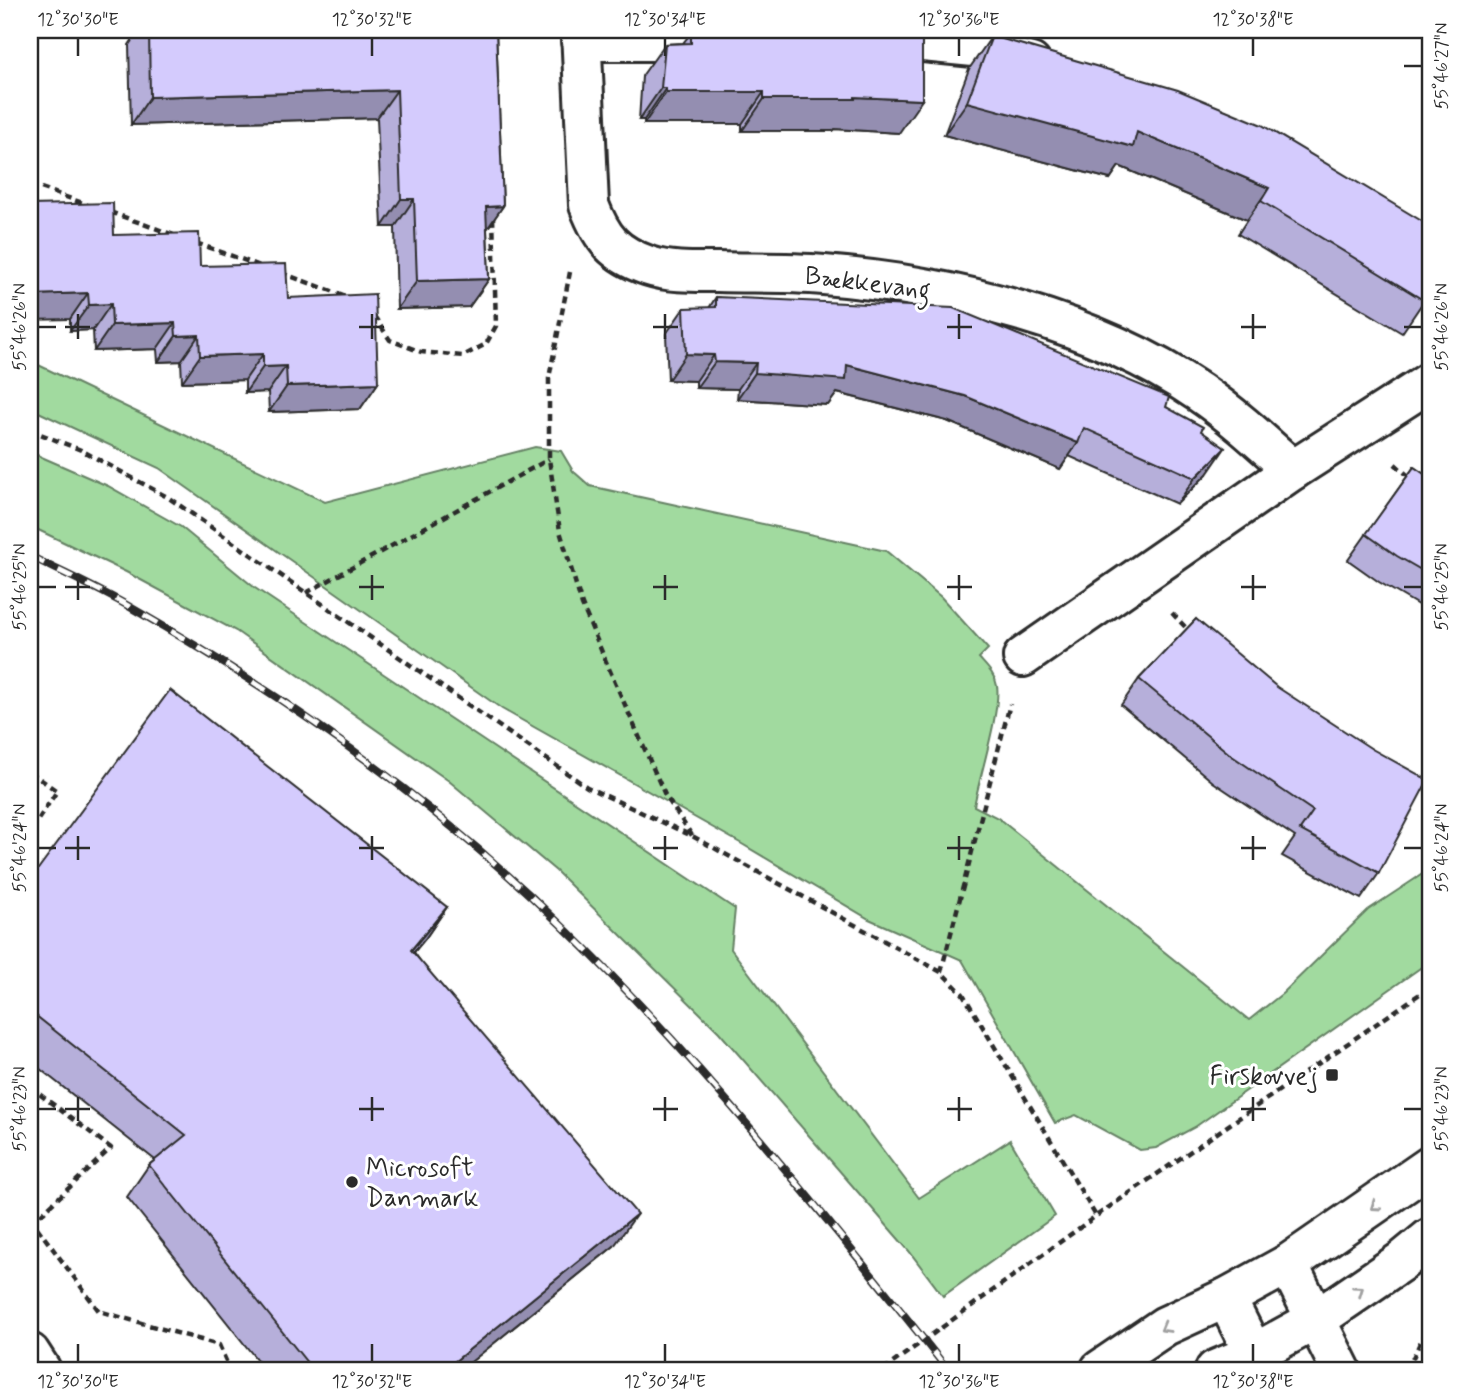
<svg xmlns="http://www.w3.org/2000/svg" width="1460" height="1400" viewBox="0 0 1460 1400" font-family="Mynerve,sans-serif">
  <style>
    .green { fill: #a1da9f; stroke: #668265; stroke-width: 2 }
    .lines { fill: none; stroke-linecap: round; stroke-linejoin: round }
    .street-casing { stroke: #2b2b2b; stroke-width: 44 }
    .secondary-casing { stroke: #2b2b2b; stroke-width: 44 }
    .path { stroke: #2b2b2b; stroke-width: 4.5; stroke-dasharray: 7 5; stroke-linecap: butt }
    .street { stroke: #fff; stroke-width: 38 }
    .secondary { stroke: #fff; stroke-width: 38 }
    .rail-casing { stroke: #2b2b2b; stroke-width: 8 }
    .rail { stroke: #fff; stroke-width: 5; stroke-dasharray: 16; stroke-linecap: butt }
    .wall { fill: #b6afda; stroke: #2b2b2b; stroke-width: 2 }
    .shaded-wall { fill: #948eb1; stroke: #2b2b2b; stroke-width: 2 }
    .building { fill: #d4cbfd; stroke: #2b2b2b; stroke-width: 2 }
    .oneway { stroke: #a0a0a0 }
    .ticks { fill: none; stroke: #2b2b2b; stroke-width: 2.5 }
    .poi-dot { fill: #2b2b2b; stroke: #fff; stroke-width: 2.5 }
    .labels { text-anchor: middle; stroke-width: 6; stroke-linejoin: round; paint-order: stroke }
    .street-label { font-size: 26px; fill: #2b2b2b; stroke: #fff }
    .poi-label { font-size: 26px; fill: #2b2b2b; stroke: #fff; text-anchor: end }
    .neatline { fill: none; stroke: #2b2b2b; stroke-width: 2.5 }
    .ticks-label { font-size: 18px; text-anchor: middle; fill: #2b2b2b }
  </style>
  <rect width="100%" height="100%" fill="#fff"/>
  <filter id="ink" filterUnits="userSpaceOnUse"><feTurbulence type="fractalNoise" baseFrequency=".0143" numOctaves="2"/><feDisplacementMap in="SourceGraphic" scale="14" xChannelSelector="R" yChannelSelector="G"/><feConvolveMatrix kernelMatrix="1 2 1 2 8 2 1 2 1" color-interpolation-filters="sRGB"/></filter>
  <g filter="url(#ink)">
    <g class="green">
      <path d="M30,361L325,502L535,447L561,451L573,471L590,486L886,551L941,597L988,649L979,658C986,666 995,674 997,686C1001,708 979,779 974,806L998,818L1249,1020L1283,993L1368,910L1430,869V961L1195,1127L1156,1148L1140,1150L1076,1115L1055,1123L962,960L869,919L742,844L502,709L159,468L30,408Z"/>
      <path d="M30,452L108,486L181,527L255,588L735,909L731,949L919,1198L1010,1140L1055,1216L943,1296L909,1251L719,1032L556,871L449,781L236,631L126,572L30,526Z"/>
    </g>
    <g class="lines">
      <g class="street-casing">
        <g id="street">
          <path d="M581,30L589,205C602,239 614,254 649,266C670,273 696,272 718,272C753,273 788,272 824,275C949,285 1095,321 1199,392C1233,415 1263,443 1293,470"/>
          <path d="M870,40H903L974,47L1031,63"/>
          <path d="M581,41H736"/>
          <path d="M1023,657L1293,470L1430,382"/>
          <path d="M1100,1370L1165,1326L1226,1298"/>
          <path d="M1215,1370L1253,1354L1317,1319"/>
        </g>
      </g>
      <g class="secondary-casing">
        <g id="secondary">
          <path d="M1288,1264L1341,1370"/>
          <path d="M1317,1319L1402,1261L1430,1238"/>
          <path d="M30,1353L41,1370"/>
          <path d="M1262,1370L1226,1298L1288,1264L1430,1166"/>
        </g>
      </g>
      <g class="path">
        <path d="M30,184L88,205"/>
        <path d="M110,212L174,235"/>
        <path d="M196,243L263,267"/>
        <path d="M570,272L549,378V459L560,531L582,605L610,671L665,795L693,837"/>
        <path d="M281,273L349,297"/>
        <path d="M374,316L390,340L421,352L463,356L486,344L496,326L493,216"/>
        <path d="M30,430L81,450L169,498L587,787L694,837L941,972L963,994L1096,1216"/>
        <path d="M1395,464L1412,479"/>
        <path d="M306,593L549,459"/>
        <path d="M1172,613L1190,632"/>
        <path d="M30,772L57,791L30,832"/>
        <path d="M941,972L1010,704"/>
        <path d="M30,1087L111,1148L33,1222"/>
        <path d="M30,1218L99,1311L219,1345L230,1370"/>
        <path d="M883,1370L1096,1216L1430,987"/>
        <path d="M1407,1370L1430,1322"/>
      </g>
      <use href="#street" class="street"/>
      <use href="#secondary" class="secondary"/>
      <g class="rail-casing">
        <path id="rail" d="M30,556C63,573 97,588 130,607C284,695 432,799 560,924C702,1061 825,1216 948,1370"/>
      </g>
      <use href="#rail" class="rail"/>
    </g>
    <g class="wall">
      <path d="M139,30H496L503,206L487,229L489,279L469,307L397,309L395,227H382L377,118L131,125L129,45Z"/>
      <path d="M724,30L899,133L835,129L833,131H742V124H644V120H639L642,76L665,44L683,43L691,33H722Z"/>
      <path d="M992,36L1430,226V297L1421,305L1402,333L1238,234L1247,220L1119,166L1110,179L944,135L969,69Z"/>
      <path d="M114,235L288,298L378,383L360,409L269,412L268,392L245,393V380L182,382L181,361L158,362L157,349L94,351L93,330L70,331V319Z"/>
      <path d="M716,297L1166,407L1201,431L1207,474L1177,504L1069,456L1060,469L947,421L837,393L828,405L737,399L738,389L696,388V381L668,380L666,334L684,308H709Z"/>
      <path d="M1414,467L1430,478V612L1379,582L1348,560Z"/>
      <path d="M1196,619L1379,873L1361,899L1282,856L1295,837L1213,782L1121,705L1139,679Z"/>
      <path d="M30,880L447,907L425,939L414,952L614,1246L461,1370H265L127,1197L149,1165L155,1160L30,1061Z"/>
    </g>
    <g class="shaded-wall">
      <path d="M661,88H666L644,120H639Z"/>
      <path d="M397,90L377,118L131,125L150,97Z"/>
      <path d="M666,92H764L742,124H644Z"/>
      <path d="M855,97L922,100L899,133L835,129L833,131H742L764,99Z"/>
      <path d="M967,102L1137,132L1269,188L1247,220L1119,166L1110,179L944,135Z"/>
      <path d="M401,199H414L395,227H382Z"/>
      <path d="M503,206L483,235L486,207Z"/>
      <path d="M489,279L469,307L397,309L417,281Z"/>
      <path d="M1430,288V297L1421,305L1425,301Z"/>
      <path d="M88,293L70,319L30,320V295Z"/>
      <path d="M111,304L93,330L70,331L89,305Z"/>
      <path d="M175,323L157,349L94,351L112,325Z"/>
      <path d="M199,335L181,361L158,362L176,336Z"/>
      <path d="M263,354L245,380L182,382L200,356Z"/>
      <path d="M686,354L714,355L696,381L668,380Z"/>
      <path d="M715,362L756,363L738,389L696,388Z"/>
      <path d="M847,365L965,396L1078,443L1060,469L947,421L837,393L828,405L737,399L755,373Z"/>
      <path d="M286,366L268,392L245,393L263,367Z"/>
      <path d="M378,383L360,409L269,412L287,386Z"/>
      <path d="M1225,448L1207,474L1177,504L1195,478Z"/>
      <path d="M447,907L425,939L389,982L411,950Z"/>
      <path d="M637,1214L614,1246L461,1370H444Z"/>
    </g>
    <g class="building">
      <path d="M149,30H496L503,206L486,207L489,279L417,281L414,199H401L397,90L150,97Z"/>
      <path d="M724,30H922V100L855,97V99H764V92H666V88H661L665,44L691,43V33H724Z"/>
      <path d="M992,36L1178,90L1262,125L1430,226V290L1425,301L1261,201L1269,188L1137,132L1133,147L967,102Z"/>
      <path d="M113,203L114,235L199,233L200,266L286,264L288,298L375,294L378,383L287,386L286,366L263,367V354L200,356L199,335L176,336L175,323L112,325L111,304L89,305L88,293L30,295V205Z"/>
      <path d="M716,297L953,308L1169,397L1166,407L1203,427L1201,431L1225,448L1195,478L1084,428L1078,443L965,396L847,365L846,380L755,373L756,363L715,362L714,355L686,354L684,308L716,307Z"/>
      <path d="M1414,467L1430,478V575L1397,556L1366,534Z"/>
      <path d="M1196,619L1277,687L1372,749L1428,780L1379,873L1300,830L1313,811L1232,756L1139,679Z"/>
      <path d="M170,690L447,907L411,950L637,1214L444,1370H313L149,1165L186,1135L30,1011V880Z"/>
    </g>
    <defs><path id="oneway-chevron" d="M-2-3.5L2.5 0L-2 3.5" fill="none" stroke-width="1.6" stroke-linecap="round" stroke-linejoin="round" transform="scale(1.75)"/></defs>
    <g class="oneway">
      <use href="#oneway-chevron" transform="translate(1375 1206) rotate(145)"/>
      <use href="#oneway-chevron" transform="translate(1359 1290) rotate(-35)"/>
      <use href="#oneway-chevron" transform="translate(1165 1328) rotate(150)"/>
    </g>
  </g>
  <path class="ticks" d="M78,38V56M372,38V56M665,38V56M959,38V56M1253,38V56M1404,66H1422M78,314V339M372,314V339M665,314V339M959,314V339M1253,314V339M38,327H56M65,327H90M359,327H384M653,327H678M947,327H972M1241,327H1266M1404,327H1422M78,575V600M372,575V600M665,575V600M959,575V600M1253,575V600M38,587H56M65,587H90M359,587H384M653,587H678M947,587H972M1241,587H1266M1404,587H1422M78,836V860M372,836V860M665,836V860M959,836V860M1253,836V860M38,848H56M65,848H90M359,848H384M653,848H678M947,848H972M1241,848H1266M1404,848H1422M78,1097V1121M372,1097V1121M665,1097V1121M959,1097V1121M1253,1097V1121M38,1109H56M65,1109H90M359,1109H384M653,1109H678M947,1109H972M1241,1109H1266M1404,1109H1422M78,1344V1362M372,1344V1362M665,1344V1362M959,1344V1362M1253,1344V1362"/>
  <g class="poi-dot">
    <rect x="1325" y="1068" width="14" height="14" rx="3.5"/>
    <circle cx="352" cy="1182" r="7"/>
  </g>
  <g class="labels">
    <g class="street-label">
      <text transform="translate(868 282) rotate(7)" y="9">Bækkevang</text>
    </g>
    <g class="poi-label">
      <text x="1318" y="1084">Firskovvej</text>
      <text x="366" y="1176" text-anchor="start">Microsoft<tspan x="366" dy="30">Danmark</tspan></text>
    </g>
  </g>
  <rect width="1460" height="1400" fill="none" stroke="#fff" stroke-width="77"/>
  <rect x="38" y="38" width="1384" height="1324" class="neatline"/>
  <g class="ticks-label">
    <text x="78" y="25">12°30'30"E</text>
    <text x="372" y="25">12°30'32"E</text>
    <text x="665" y="25">12°30'34"E</text>
    <text x="959" y="25">12°30'36"E</text>
    <text x="1253" y="25">12°30'38"E</text>
    <text transform="translate(1441 66) rotate(-90)" y="6">55°46'27"N</text>
    <text transform="translate(19 327) rotate(-90)" y="6">55°46'26"N</text>
    <text transform="translate(1441 327) rotate(-90)" y="6">55°46'26"N</text>
    <text transform="translate(19 587) rotate(-90)" y="6">55°46'25"N</text>
    <text transform="translate(1441 587) rotate(-90)" y="6">55°46'25"N</text>
    <text transform="translate(19 848) rotate(-90)" y="6">55°46'24"N</text>
    <text transform="translate(1441 848) rotate(-90)" y="6">55°46'24"N</text>
    <text transform="translate(19 1109) rotate(-90)" y="6">55°46'23"N</text>
    <text transform="translate(1441 1109) rotate(-90)" y="6">55°46'23"N</text>
    <text x="78" y="1387">12°30'30"E</text>
    <text x="372" y="1387">12°30'32"E</text>
    <text x="665" y="1387">12°30'34"E</text>
    <text x="959" y="1387">12°30'36"E</text>
    <text x="1253" y="1387">12°30'38"E</text>
  </g>
</svg>
